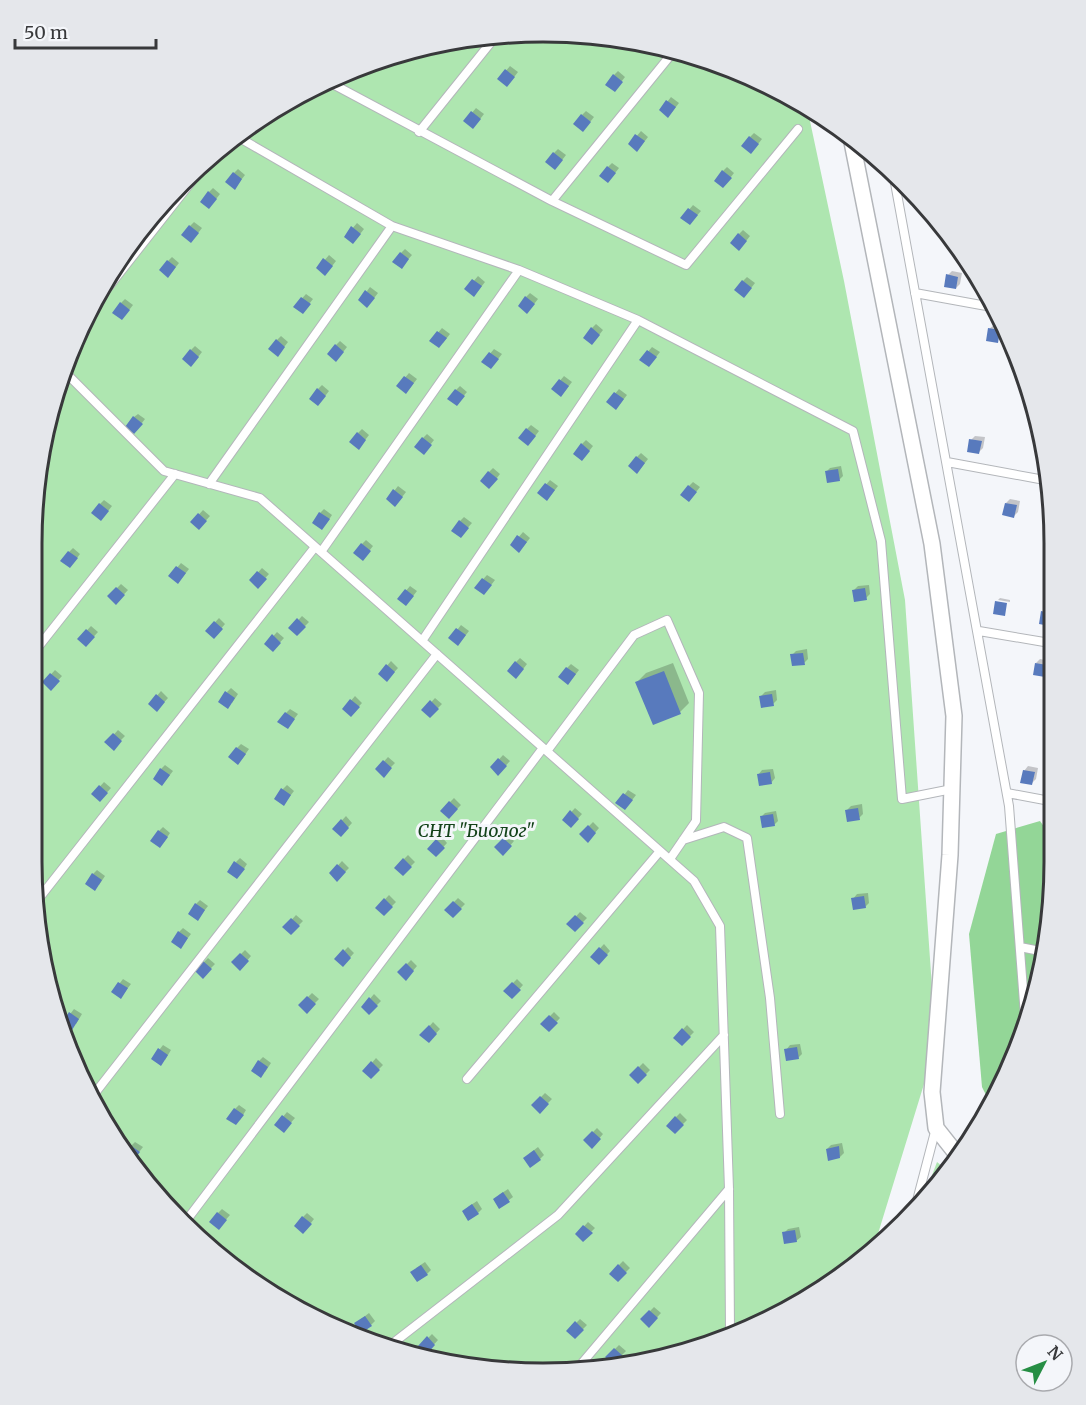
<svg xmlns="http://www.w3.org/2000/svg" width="1086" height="1405" font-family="Merriweather,serif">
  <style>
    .green { fill: #aee6b0 }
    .forest { fill: #93d697 }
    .shadow { fill: #0003 }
    .building { fill: #587abd }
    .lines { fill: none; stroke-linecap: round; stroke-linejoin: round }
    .service-casing { stroke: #b3b6ba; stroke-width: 10 }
    .minor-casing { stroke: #b3b6ba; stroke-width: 18 }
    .service { stroke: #fff; stroke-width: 8 }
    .minor { stroke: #fff; stroke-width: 15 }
    .labels { text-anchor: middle; stroke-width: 6; stroke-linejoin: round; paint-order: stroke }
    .park-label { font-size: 18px; font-style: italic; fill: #134219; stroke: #f4f6fa }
    .rim { fill: none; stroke: #38393b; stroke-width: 3 }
  </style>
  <rect width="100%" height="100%" fill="#f4f6fa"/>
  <path class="green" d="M543,32l100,9 96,30 68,36 37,174 61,319 31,445 -63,205 -46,37 -151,69 -133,17 -132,-17 -123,-51 -106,-81 -82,-106 -51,-123 -17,-133 1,-352 26,-131 78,-148 122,-113 89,-48 96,-29z
    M937,1162l11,9 -26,31z"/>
  <path class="forest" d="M1040,821l10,14v94l-23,98 -37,76 -8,-16 -13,-153 27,-100z"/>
  <path class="shadow" d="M510,66l8,6 -7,9 -12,-2z
    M618,71l7,6 -7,9 -4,-11z
    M671,97l8,6 -7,9 -11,-2z
    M476,108l8,6 -7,9 -12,-2z
    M586,111l8,6 -7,9 -5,-11z
    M641,131l7,6 -7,9 -11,-2z
    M754,133l8,6 -7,9 -5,-11z
    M558,149l8,6 -7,9 -5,-11z
    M612,163l7,5 -7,9 -4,-10z
    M727,167l7,6 -7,9 -4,-11z
    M238,169l7,6 -7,9 -4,-11z
    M213,188l7,6 -7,9 -4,-11z
    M693,205l8,6 -7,8 -12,-1z
    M194,222l8,6 -7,9 -5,-11z
    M357,223l7,6 -7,9 -11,-2z
    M743,230l7,6 -7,9 -4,-11z
    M405,249l7,6 -7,8 -4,-10z
    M329,255l7,6 -7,9 -11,-2z
    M172,257l7,6 -7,9 -4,-11z
    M952,271l10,2 -2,11 -4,4 -8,-13z
    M478,276l7,6 -7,9 -11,-2z
    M747,277l8,6 -7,9 -5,-11z
    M370,287l8,6 -7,9 -4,-11z
    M530,293l8,6 -7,9 -5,-11z
    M306,294l7,5 -7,9 -11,-2z
    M125,299l8,6 -7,9 -5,-11z
    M596,324l7,6 -7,9 -4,-11z
    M994,325l9,4 -6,13 -8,-13z
    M442,328l8,6 -7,9 -12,-2z
    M281,336l7,6 -7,9 -4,-11z
    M340,341l7,6 -7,9 -4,-11z
    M195,346l7,6 -7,9 -4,-11z
    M652,347l8,5 -7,9 -12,-1z
    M494,349l8,5 -7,9 -12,-1z
    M409,373l8,6 -7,9 -12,-2z
    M564,376l8,6 -7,9 -12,-2z
    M322,385l7,6 -7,9 -4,-11z
    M460,386l7,6 -7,8 -4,-10z
    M619,389l8,6 -7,9 -12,-2z
    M138,414l7,5 -7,9 -4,-11z
    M531,425l8,6 -7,9 -5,-11z
    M362,429l7,6 -7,9 -4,-11z
    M427,434l7,6 -7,9 -4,-11z
    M975,436l10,1 -2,11 -4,4 -8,-12z
    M586,440l7,6 -7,9 -4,-11z
    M641,453l7,6 -7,9 -4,-11z
    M841,466l2,10 -4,4 -13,-8 4,-4z
    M493,468l7,6 -7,9 -4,-11z
    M550,480l8,6 -7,9 -12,-2z
    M693,482l7,5 -7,9 -4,-10z
    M398,486l8,6 -7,9 -11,-2z
    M1010,499l10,2 -2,11 -4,4 -8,-13z
    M104,500l8,6 -7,9 -5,-11z
    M324,509l8,6 -6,9 -6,-11z
    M203,510l7,6 -11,12 -7,-6z
    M464,517l8,6 -8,9 -4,-11z
    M523,532l7,6 -7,9 -11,-2z
    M366,540l7,6 -7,9 -4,-11z
    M73,548l7,6 -6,8 -5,-10z
    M181,563l8,6 -7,9 -12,-2z
    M262,568l7,6 -11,12 -7,-6z
    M487,575l8,5 -7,9 -12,-2z
    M121,584l7,6 -12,13 -7,-7z
    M869,585l1,9 -4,4 -12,-8 4,-4z
    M410,586l7,5 -7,9 -11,-1z
    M1000,598l10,2v2l-12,-2z
    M1047,608l3,1v16l-9,-2 2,-11z
    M302,616l7,6 -12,12 -6,-6z
    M219,618l6,6 -11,13 -7,-6z
    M461,625l8,6 -7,9 -11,-2z
    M91,626l7,6 -12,13 -7,-6z
    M277,632l7,6 -11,12 -7,-6z
    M807,649l1,10 -4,4 -12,-8 4,-4z
    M520,658l7,6 -7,9 -4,-11z
    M1040,659l10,2 -2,11 -4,4 -8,-13z
    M391,661l7,7 -11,12 -7,-6z
    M673,663l16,40 -9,9 -27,11 -16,-41 9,-9z
    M571,664l8,6 -7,9 -5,-11z
    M55,670l7,6 -11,12 -7,-6z
    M231,688l7,6 -6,9 -5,-11z
    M776,690l1,10 -4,4 -12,-8 4,-4z
    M161,691l7,7 -11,12 -7,-6z
    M355,696l7,7 -11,12 -7,-6z
    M435,698l7,6 -12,12 -6,-6z
    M290,709l8,5 -7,9 -5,-10z
    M118,730l7,6 -12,12 -6,-6z
    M241,744l8,5 -7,10 -5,-11z
    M503,755l7,6 -12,13 -6,-7z
    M388,757l7,6 -12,12 -6,-6z
    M165,765l8,6 -7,9 -5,-11z
    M1028,766l10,2 -2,11 -4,4 -8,-12z
    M773,769l2,9 -4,5 -13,-8 4,-5z
    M104,782l7,6 -11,12 -7,-6z
    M287,785l7,6 -10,13 -1,-15z
    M628,790l8,5 -7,9 -11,-1z
    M32,795l7,6 -7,7z
    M454,798l7,7 -12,12 -7,-7z
    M862,804l1,10 -4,4 -12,-8 4,-4z
    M575,808l7,6 -11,12 -7,-6z
    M776,811l2,10 -4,4 -13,-8 4,-4z
    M346,816l6,7 -11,12 -7,-6z
    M593,822l6,6 -11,13 -7,-7z
    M163,827l7,6 -6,9 -5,-11z
    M508,835l6,6 -11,13 -7,-7z
    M441,836l6,7 -11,12 -7,-6z
    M408,855l7,7 -12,12 -7,-7z
    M240,858l7,6 -6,9 -5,-11z
    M342,861l7,7 -12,12 -6,-7z
    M97,870l8,6 -6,9 -6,-11z
    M868,893l1,10 -4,4 -12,-8 4,-5z
    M389,895l7,7 -12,12 -7,-6z
    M458,898l7,6 -12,12 -7,-6z
    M200,900l8,6 -7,9 -5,-11z
    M580,912l7,6 -12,12 -6,-6z
    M296,915l7,6 -12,12 -6,-6z
    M183,928l8,6 -7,9 -5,-11z
    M604,944l6,7 -11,12 -7,-6z
    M348,947l6,6 -11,12 -7,-6z
    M245,950l6,6 -11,13 -7,-7z
    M208,958l7,6 -12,12 -7,-6z
    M411,960l6,6 -11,13 -7,-7z
    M123,979l8,5 -10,13 -8,-5z
    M517,979l6,6 -11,12 -7,-6z
    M312,993l7,6 -12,12 -7,-6z
    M374,994l7,7 -12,12 -6,-6z
    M74,1009l8,5 -6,10 -12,-2z
    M554,1012l6,6 -11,12 -7,-6z
    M433,1022l7,7 -11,12 -7,-6z
    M687,1025l7,7 -12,12 -7,-6z
    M800,1044l2,10 -4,4 -12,-8 4,-5z
    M163,1045l8,5 -6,10 -12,-2z
    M263,1057l8,6 -6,9 -6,-11z
    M376,1058l7,7 -12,12 -6,-6z
    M643,1063l7,7 -12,12 -7,-7z
    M545,1093l7,6 -12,12 -7,-6z
    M239,1105l7,5 -6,10 -5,-11z
    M287,1112l8,6 -8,9 -11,-2z
    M680,1113l7,7 -12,12 -7,-7z
    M597,1128l6,6 -11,13 -7,-7z
    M135,1142l8,5 -7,9 -5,-10z
    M842,1143l2,10 -4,4 -13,-8 4,-4z
    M538,1147l6,8 -4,4 -11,-5z
    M508,1189l5,8 -13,10 -1,-12z
    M477,1201l5,8 -4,4 -10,-6z
    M222,1209l8,6 -8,9 -4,-11z
    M307,1213l7,6 -7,9 -4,-11z
    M588,1222l7,6 -12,12 -6,-6z
    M799,1227l2,10 -5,4 -12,-8 4,-4z
    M623,1261l7,7 -12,12 -7,-7z
    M425,1262l6,8 -4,4 -11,-6z
    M654,1307l7,6 -12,13 -7,-7z
    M369,1313l6,8 -4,4 -11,-5z
    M580,1319l7,6 -12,12 -7,-6z
    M432,1334l6,6 -11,12 -7,-6z
    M619,1345l7,6 -12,12 -7,-6z"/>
  <path class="building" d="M543,32l-7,8 -9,-7z
    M634,40l9,1 4,2 -6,8 -9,-8z
    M426,47l-8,9 -7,-5z
    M505,69l10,8 -8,10 -10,-8z
    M613,74l10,8 -8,10 -10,-7z
    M666,100l10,7 -8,11 -9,-8z
    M471,111l10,8 -8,10 -10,-8z
    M581,114l10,8 -8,10 -10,-8z
    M635,134l10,7 -8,11 -9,-8z
    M749,136l10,8 -8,10 -10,-8z
    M553,152l10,8 -8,10 -10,-8z
    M607,166l9,7 -8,10 -9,-7z
    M722,170l10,8 -9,10 -9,-7z
    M233,172l9,7 -7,11 -10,-8z
    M208,191l9,8 -8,10 -9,-7z
    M688,208l10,7 -8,10 -10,-7z
    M189,225l10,8 -8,10 -10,-8z
    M351,226l10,8 -8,10 -9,-7z
    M738,233l9,8 -8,10 -9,-8z
    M400,252l9,7 -7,10 -10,-7z
    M323,258l10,8 -8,10 -9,-8z
    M167,260l9,7 -8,11 -9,-8z
    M946,274l12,3 -2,12 -12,-2z
    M472,279l10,7 -8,11 -10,-8z
    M742,280l10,8 -8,10 -10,-8z
    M365,290l10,8 -8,10 -9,-8z
    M525,296l10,8 -8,10 -9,-8z
    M301,297l10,7 -8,10 -10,-7z
    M120,302l10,8 -8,10 -10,-7z
    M591,327l9,8 -8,10 -9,-7z
    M988,328l12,2 -2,13 -12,-2z
    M437,331l10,7 -8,10 -10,-7z
    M276,339l9,8 -7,10 -10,-8z
    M335,344l9,8 -8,10 -9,-8z
    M190,349l9,8 -8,10 -9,-8z
    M647,350l10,7 -8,10 -10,-7z
    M489,352l10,7 -8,10 -10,-7z
    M404,376l10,7 -8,11 -10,-8z
    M559,379l10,7 -8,11 -10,-8z
    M317,388l9,8 -8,10 -9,-7z
    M455,389l10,7 -8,10 -10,-7z
    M614,392l10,7 -8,11 -10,-8z
    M133,416l10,8 -9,10 -9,-7z
    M526,428l10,8 -8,10 -10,-8z
    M357,432l9,8 -7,10 -10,-8z
    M422,437l10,8 -8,10 -10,-8z
    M969,439l13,2 -3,13 -12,-2z
    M581,443l9,8 -8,10 -9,-7z
    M636,456l9,7 -8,11 -9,-8z
    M838,469l2,12 -13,2 -2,-12z
    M488,471l10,8 -9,10 -9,-8z
    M545,483l10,7 -8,11 -10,-8z
    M688,485l9,7 -8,10 -9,-7z
    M393,489l10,8 -8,10 -9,-8z
    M99,503l10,8 -8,10 -10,-8z
    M1005,503l12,2 -3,13 -12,-3z
    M319,512l11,7 -8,11 -10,-7z
    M198,513l9,8 -8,9 -9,-8z
    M459,520l10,8 -8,10 -10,-7z
    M517,535l10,7 -8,11 -9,-8z
    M361,543l10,8 -8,10 -10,-8z
    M68,551l10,7 -8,10 -10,-7z
    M176,566l10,7 -8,11 -10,-8z
    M257,571l10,8 -9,10 -9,-9z
    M482,578l10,7 -8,10 -10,-7z
    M116,587l9,8 -9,10 -9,-9z
    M865,588l2,12 -13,2 -2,-12z
    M405,589l9,7 -8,10 -9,-7z
    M995,601l12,2 -2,13 -12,-2z
    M1041,611l9,2v13l-11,-2z
    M297,618l9,9 -9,9 -9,-8z
    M214,621l9,8 -9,10 -9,-8z
    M456,628l10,7 -8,11 -10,-8z
    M86,629l9,8 -9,10 -9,-8z
    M272,634l9,9 -8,9 -9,-8z
    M803,653l2,12 -13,1 -2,-12z
    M515,661l9,8 -8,10 -9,-8z
    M1035,663l12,2 -2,12 -12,-2z
    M386,664l9,8 -8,10 -9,-8z
    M566,667l10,7 -8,11 -10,-8z
    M664,671l17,43 -28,11 -18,-43z
    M50,673l10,8 -9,10 -9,-9z
    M225,691l10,7 -7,11 -10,-7z
    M156,694l9,8 -8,10 -9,-8z
    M772,694l2,12 -13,2 -2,-12z
    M350,699l10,8 -9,10 -9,-8z
    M430,700l9,9 -9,9 -9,-8z
    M285,712l10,7 -7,10 -11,-7z
    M113,733l9,8 -8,10 -10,-9z
    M236,747l10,7 -8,11 -10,-8z
    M498,758l9,8 -9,10 -8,-9z
    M383,760l9,8 -8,10 -9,-9z
    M160,768l10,7 -8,11 -9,-7z
    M1023,770l12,2 -3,13 -12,-2z
    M770,772l2,12 -13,2 -2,-12z
    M99,785l9,8 -8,9 -9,-8z
    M281,788l10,7 -7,11 -10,-7z
    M623,793l10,7 -8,10 -10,-7z
    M449,801l9,8 -9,10 -9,-8z
    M858,808l2,12 -13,2 -2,-12z
    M570,810l9,9 -8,9 -9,-8z
    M773,814l2,12 -13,2 -2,-12z
    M341,819l8,9 -8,9 -9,-8z
    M588,825l8,8 -8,10 -9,-9z
    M158,830l10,7 -8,11 -10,-7z
    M503,838l9,8 -9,10 -9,-9z
    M436,839l9,9 -9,9 -9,-8z
    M403,858l9,9 -9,9 -9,-8z
    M234,861l11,8 -8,10 -10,-7z
    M337,864l9,8 -9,10 -8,-9z
    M92,873l10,7 -7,11 -10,-7z
    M864,896l2,12 -13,2 -2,-12z
    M384,898l9,9 -9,9 -9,-8z
    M453,901l9,8 -9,9 -9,-8z
    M195,903l10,7 -7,11 -10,-7z
    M575,915l9,8 -9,9 -9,-8z
    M291,918l9,8 -9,9 -9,-8z
    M178,931l10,7 -7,11 -10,-7z
    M599,947l9,8 -9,10 -9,-8z
    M343,949l8,9 -8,9 -9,-8z
    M240,953l9,8 -9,10 -9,-9z
    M203,961l9,8 -9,10 -9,-9z
    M406,963l8,8 -8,10 -9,-9z
    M118,982l10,6 -7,11 -10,-7z
    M512,982l9,8 -9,9 -9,-8z
    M307,996l9,8 -9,10 -9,-9z
    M369,997l9,9 -9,9 -8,-8z
    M69,1012l10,7 -7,11 -10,-7z
    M549,1015l9,8 -9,9 -9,-8z
    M429,1025l8,9 -8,9 -10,-8z
    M682,1028l9,9 -9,9 -9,-8z
    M797,1047l2,12 -13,2 -2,-12z
    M158,1048l10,7 -7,11 -10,-7z
    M258,1060l10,7 -7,11 -10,-7z
    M371,1061l9,9 -9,9 -9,-8z
    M638,1066l9,9 -9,9 -9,-9z
    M540,1096l9,8 -9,10 -9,-9z
    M234,1108l10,7 -8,10 -10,-6z
    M282,1115l10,8 -8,10 -10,-8z
    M675,1116l9,9 -9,9 -9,-8z
    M592,1131l9,8 -9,10 -9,-9z
    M130,1145l10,7 -7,9 -8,-10z
    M839,1146l1,12 -12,3 -2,-12z
    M534,1150l7,10 -11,8 -7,-10z
    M503,1192l7,10 -11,7 -6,-10z
    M472,1204l7,10 -11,7 -6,-10z
    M217,1212l10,8 -8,10 -10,-8z
    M302,1216l10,8 -9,10 -9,-8z
    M583,1225l10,8 -10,9 -8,-8z
    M795,1230l2,12 -13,2 -2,-12z
    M618,1264l9,9 -9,9 -9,-8z
    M421,1265l7,10 -11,7 -7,-10z
    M649,1310l9,8 -9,10 -9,-9z
    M365,1316l7,10 -11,7 -7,-10z
    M575,1321l9,9 -9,9 -9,-8z
    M427,1336l8,9 -8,9 -9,-8z
    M614,1348l9,8 -10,8 -8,-7z"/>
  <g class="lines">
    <defs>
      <path id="service" d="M327,81l225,120 134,64 112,-136
        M419,132l77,-96
        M238,137l154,89 127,44 119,50 215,111 28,110 21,258 50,-10
        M893,172l116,634 17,223
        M552,201l122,-150
        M107,289l85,-108
        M915,293l77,14
        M63,370l101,101 96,27 434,383 26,45 9,263 1,143
        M947,462l103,19
        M209,484l183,-258
        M321,552l198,-282
        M979,631l71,12
        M422,641l216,-321
        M32,655l143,-181
        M547,751l87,-116 33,-15 32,73 -3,128 -26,38
        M1007,793l43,8
        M683,840l41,-13 23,11 23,160 10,116
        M37,901l278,-354
        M1020,947l25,5
        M467,1079l193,-228
        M92,1097l345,-443
        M914,1212l22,-84
        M183,1225l360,-477
        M388,1347l170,-132 166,-180
        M577,1369l152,-180"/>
      <path id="minor" d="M851,137l81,407 22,172 -4,139 -18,237 4,36 23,29"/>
    </defs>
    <use href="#service" class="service-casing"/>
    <use href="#minor" class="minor-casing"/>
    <use href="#service" class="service"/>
    <use href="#minor" class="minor"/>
  </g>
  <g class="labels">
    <g class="park-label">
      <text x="476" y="837">СНТ "Биолог"</text>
    </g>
  </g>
  <path d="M0 0H1086V1405H0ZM543 42H543A501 501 0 0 1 1044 543V862A501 501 0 0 1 543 1363H543A501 501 0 0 1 42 862V543A501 501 0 0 1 543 42Z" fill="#e5e7eb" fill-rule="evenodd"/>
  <path class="rim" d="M543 42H543A501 501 0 0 1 1044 543V862A501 501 0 0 1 543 1363H543A501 501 0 0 1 42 862V543A501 501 0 0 1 543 42Z"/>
  <g transform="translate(1044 1363) rotate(48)"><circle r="28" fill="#f4f6fa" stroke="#a9aaae" stroke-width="1.5"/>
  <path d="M0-4.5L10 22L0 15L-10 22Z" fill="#268e44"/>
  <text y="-9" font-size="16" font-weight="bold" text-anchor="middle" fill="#38393b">N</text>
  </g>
  <path d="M15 39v9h141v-9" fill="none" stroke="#38393b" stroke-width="3"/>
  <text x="24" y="39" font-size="18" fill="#38393b" stroke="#f4f6fa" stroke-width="4.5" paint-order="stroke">50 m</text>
</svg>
